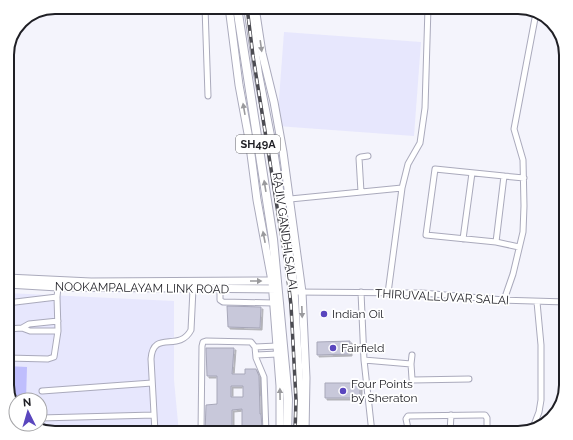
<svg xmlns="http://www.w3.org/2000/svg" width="573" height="440" font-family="Raleway,sans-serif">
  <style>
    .built { fill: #e7e7fd }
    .green { fill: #bfbefd }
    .building { fill: #c8c8da; stroke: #a7a7b9; fill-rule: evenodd; filter: url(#shadow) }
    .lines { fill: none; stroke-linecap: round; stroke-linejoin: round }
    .street-casing { stroke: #aaaabc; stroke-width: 7 }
    .secondary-casing { stroke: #aaaabc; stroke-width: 9 }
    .primary-casing { stroke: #aaaabc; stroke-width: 10 }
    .street { stroke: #fff; stroke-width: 5 }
    .secondary { stroke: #fff; stroke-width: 7 }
    .primary { stroke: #fff; stroke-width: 8 }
    .rail-casing { stroke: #4c4c52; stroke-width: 3.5 }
    .rail { stroke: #fff; stroke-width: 2; stroke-dasharray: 6; stroke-linecap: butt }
    .oneway { fill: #9a9a9d }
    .poi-dot { fill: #5a46be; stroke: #fff; stroke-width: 1.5 }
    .labels { text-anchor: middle; stroke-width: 3.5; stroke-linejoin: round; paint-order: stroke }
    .shield { fill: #fff; stroke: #626266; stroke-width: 1 }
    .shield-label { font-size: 11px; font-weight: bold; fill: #1f1f25 }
    .street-label { font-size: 12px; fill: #1f1f25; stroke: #fff }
    .poi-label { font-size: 12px; fill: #1f1f25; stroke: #fff; text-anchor: start }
    .rim { fill: none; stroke: #1f1f25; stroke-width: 2 }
  </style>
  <defs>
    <filter id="shadow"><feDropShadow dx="2" dy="2" stdDeviation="0" flood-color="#0004"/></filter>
  </defs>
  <rect width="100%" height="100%" fill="#f4f4fc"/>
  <path class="built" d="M284,32l137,10 -7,94 -137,-10z
    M562,229h4v60h-7z
    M7,293l167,8v79l5,53h-124l-26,-9h11v-24h-24v5l-9,-17z"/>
  <path class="green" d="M7,366l20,1 -1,33h-10v5l-9,-17z"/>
  <path class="building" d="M227,306l34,1 -1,21 -32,-1z
    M350,341v13l-33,1v-13z
    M206,348h28l-2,26h13v-5h11l3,7 1,38h1l1,14h-13v4l-44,1 1,-28 11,-1v-28h-10zM231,386h12v11h-12zM242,409v18h-10v-17z
    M325,383h35v15h-35z
    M35,425l33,1v7h-13l-20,-7z"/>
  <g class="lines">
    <defs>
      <path id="street" d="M205,7l3,89
        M504,176l-69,-7 -9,66 70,7 23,5
        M361,192l-2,-34 2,-1 7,-1
        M280,200l122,-12
        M463,239l9,-66
        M496,242l8,-66 20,2
        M220,289v11l3,2 51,1
        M293,292l129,1 82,7 62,2
        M361,292l3,68 8,73
        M388,293l14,-105 6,-24 12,-21 5,-35 3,-101
        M504,300l9,-26 10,-42 1,-26 -1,-46 -9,-31 22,-116
        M7,303l50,-6
        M7,329l15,-1
        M58,331h-28l-8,-3 7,-4 29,-3
        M255,347l22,-1
        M256,355l22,-1
        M7,358l41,1 6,-2 4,-26 -1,-34 1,-10
        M364,360l47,4 1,15 1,1 56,-1
        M411,364l1,-9
        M42,391l110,-8
        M40,418l114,-3
        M534,425l5,-13 2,-12v-55l-4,-43
        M155,432l-4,-73c2,-30 28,-6 40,-29l2,-41
        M450,432l1,-17
        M201,433l1,-87 1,-4 3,-1 45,1 4,5 1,11 8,19 2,56
        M409,433l-3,-14 2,-3 72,-1h5l2,3v15
        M424,433l26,-1 1,1"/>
      <path id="secondary" d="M229,7l10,78 10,54 8,61 15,81 8,105v47
        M255,7l7,46 12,49 9,50 19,140 4,86 -1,55
        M7,278l84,4 186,-1
        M7,284l51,3 219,2"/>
      <path id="primary" d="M237,7l36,232 15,160 -1,34
        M248,7l10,67 16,82 19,126 7,116 -2,35"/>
    </defs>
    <use href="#street" class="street-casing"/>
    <use href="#secondary" class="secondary-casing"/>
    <use href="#primary" class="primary-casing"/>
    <use href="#street" class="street"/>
    <use href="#secondary" class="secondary"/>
    <use href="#primary" class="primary"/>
    <defs>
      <path id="rail" d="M247,7l6,49 33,207 5,42 5,95 -1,33"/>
    </defs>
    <use href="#rail" class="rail-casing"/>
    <use href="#rail" class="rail"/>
  </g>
  <defs><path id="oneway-solid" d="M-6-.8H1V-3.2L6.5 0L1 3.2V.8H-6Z"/></defs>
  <g class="oneway">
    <use href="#oneway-solid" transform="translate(261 46) rotate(82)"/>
    <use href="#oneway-solid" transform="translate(244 109) rotate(-100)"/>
    <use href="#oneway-solid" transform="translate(265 186) rotate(-99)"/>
    <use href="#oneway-solid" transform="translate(264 237) rotate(-101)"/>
    <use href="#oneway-solid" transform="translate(256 281)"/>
    <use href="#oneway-solid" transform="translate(302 312) rotate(88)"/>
    <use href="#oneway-solid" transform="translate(280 394) rotate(-91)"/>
  </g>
  <g class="poi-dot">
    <circle cx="324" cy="314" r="4"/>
    <circle cx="333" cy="348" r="4"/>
    <circle cx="343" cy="391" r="4"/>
  </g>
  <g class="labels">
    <rect class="shield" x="236" y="135" width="44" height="18" rx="3"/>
    <g class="shield-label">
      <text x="258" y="148">SH49A</text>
    </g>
    <g class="street-label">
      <text transform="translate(285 231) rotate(82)" y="4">RAJIV GANDHI SALAI</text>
      <text transform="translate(142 288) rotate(1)" y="4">NOOKAMPALAYAM LINK ROAD</text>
      <text transform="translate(442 297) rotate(3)" y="4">THIRUVALLUVAR SALAI</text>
    </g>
    <g class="poi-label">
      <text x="332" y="318">Indian Oil</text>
      <text x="341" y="352">Fairfield</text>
      <text x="351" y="388">Four Points<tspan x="351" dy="14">by Sheraton</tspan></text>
    </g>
  </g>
  <path d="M0 0H573V440H0ZM55 14H518A41 41 0 0 1 559 55V385A41 41 0 0 1 518 426H55A41 41 0 0 1 14 385V55A41 41 0 0 1 55 14Z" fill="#fff" fill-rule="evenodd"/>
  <path class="rim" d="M55 14H518A41 41 0 0 1 559 55V385A41 41 0 0 1 518 426H55A41 41 0 0 1 14 385V55A41 41 0 0 1 55 14Z"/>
  <g transform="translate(28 412) rotate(355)"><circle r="19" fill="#ffffff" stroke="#a5a5a8"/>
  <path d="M0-3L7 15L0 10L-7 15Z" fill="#5a46be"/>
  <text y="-6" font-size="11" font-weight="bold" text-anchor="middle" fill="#1f1f25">N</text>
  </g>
</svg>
